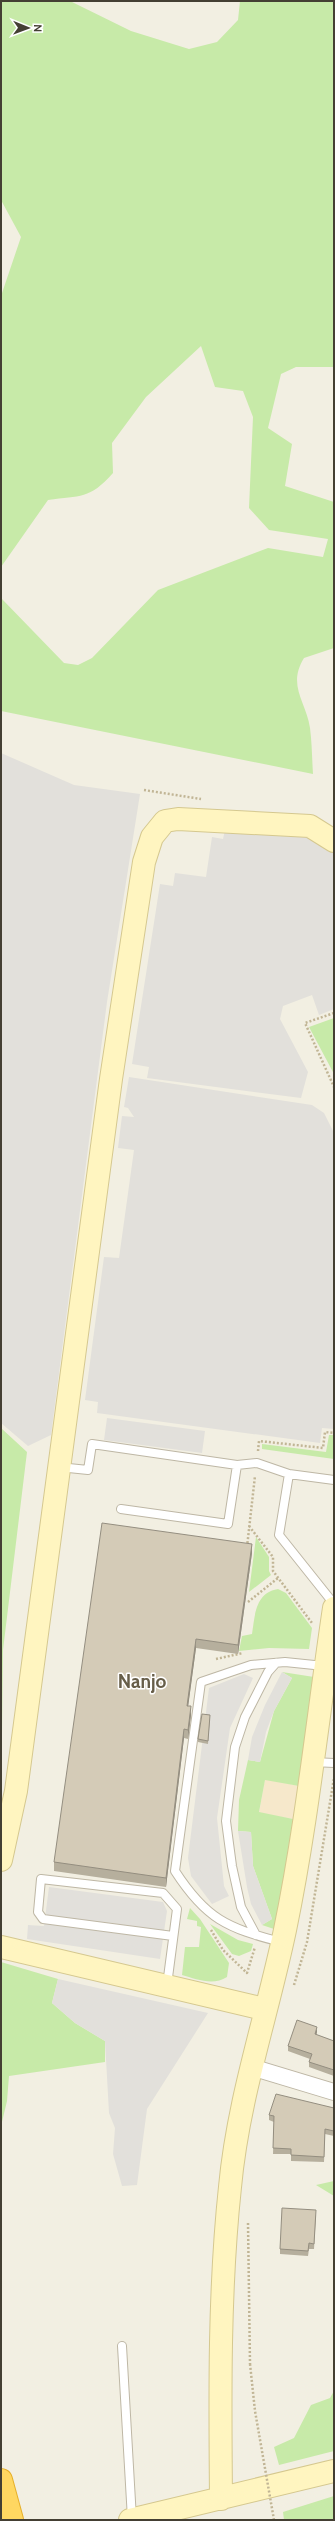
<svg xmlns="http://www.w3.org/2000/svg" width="335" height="2521" font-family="Cabin,sans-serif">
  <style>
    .commercial { fill: #f6e8cb }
    .green { fill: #c7eaa8; fill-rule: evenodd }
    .parking { fill: #e2e0db }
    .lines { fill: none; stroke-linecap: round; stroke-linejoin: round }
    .lane-casing { stroke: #beb7a5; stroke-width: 10 }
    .street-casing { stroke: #beb7a5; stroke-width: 18 }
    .secondary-casing { stroke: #d5c88f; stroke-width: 24 }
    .highway-casing { stroke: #e6af29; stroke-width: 24 }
    .path { stroke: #c1b595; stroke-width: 2.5; stroke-dasharray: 2 2; stroke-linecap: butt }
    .lane { stroke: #fff; stroke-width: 8 }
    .street { stroke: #fff; stroke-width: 16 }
    .secondary { stroke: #fff5c0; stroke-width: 22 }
    .highway { stroke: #ffd761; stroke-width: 22 }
    .path-bridge { stroke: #c1b595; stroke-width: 2.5; stroke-dasharray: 2 2; stroke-linecap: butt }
    .wall { fill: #b6af9d }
    .shaded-wall { fill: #948e80 }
    .building { fill: #d4cbb7; stroke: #948e80 }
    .labels { text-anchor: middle; stroke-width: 3; stroke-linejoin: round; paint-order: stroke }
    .town-label { font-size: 19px; font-weight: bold; fill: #675e49; stroke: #fff }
  </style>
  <rect width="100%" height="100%" fill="#f2efe2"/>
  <path class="commercial" d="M265,1779l34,7 -6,33 -34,-6z"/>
  <path class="green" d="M1,1h69l61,30 58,18 28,-7 21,-22 2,-19h94v366h-38l-15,7 -13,54 24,16 -7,42 49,16v146l-30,10c-17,28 2,43 6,70 2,15 2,31 3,46l-312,-63v-113l63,65 14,2 14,-7 66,-68 110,-42 55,9 5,-18 -59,-9 -20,-22 4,-91 -10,-26 -28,-4 -14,-41 -55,51 -34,46 1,30c-24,27 -32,22 -65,27l-47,67v-271l20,-59 -20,-37z
    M334,1018v56l-25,-47z
    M1,1428l26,24 -24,198 -2,167z
    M329,1435h5v24l-72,-10v-5l64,8z
    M256,1537l13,20v14l2,4 -22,17z
    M278,1589l8,4 26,35 -3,21 -40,-1 -30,3 3,-15 10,-2c3,-19 3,-41 26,-45z
    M282,1672l32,5v19l-37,234 -15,-5 10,-6 -19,-53 -2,-34 -13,-1 1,-31 9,-40 12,2 14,-51 18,-33zM265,1780l34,6 -6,33 -34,-7z
    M190,1908l10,11 29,44 -2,14c-14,9 -31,2 -45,-2l3,-28h14l2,-20 -4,-1v-5l-10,-2z
    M210,1924l28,16 15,4 -2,7 -12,5 -7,-2z
    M1,1962l57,17 -6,24 23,20 30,18v21l-96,14 -2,25 -6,25z
    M334,2181v15l-18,-11z
    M334,2391v60l-55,14 -5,-18 20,-9 17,-33 19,-7z
    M334,2496v24h-50l-1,-8z"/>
  <path class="parking" d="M1,753l73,32 66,9 -33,208 -56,433 -23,11 -27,-23z
    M225,830l82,7 27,15v157l-15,6 -7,-20 -29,11 -3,13 28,53 -7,26 -154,-20 2,-11 -17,-3 28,-180 13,2 2,-13 31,4 6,-40 11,2z
    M129,1077l183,28 12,8 10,20v296l-12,-1 -2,15 -223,-30 1,-11 -13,-2 19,-143 15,1 15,-108 -16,-2 4,-32 12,1 -6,-9 -4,-1z
    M107,1418l98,13 -3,22 -98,-13z
    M282,1672l10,6 -18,33 -8,21 -6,30 -12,-2 4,-23 13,-32z
    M244,1674l9,4 -23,50 -13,90 7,68 5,10 -17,8 -21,-28 -3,-18 21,-170z
    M238,1831l13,1 2,34 19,53 -10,6 -11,-21 -4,-17z
    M49,1887l114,15 4,9 -7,48 -133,-20 1,-14 16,1z
    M58,1979l150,34 -61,96 -10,76 -15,1 -9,-32 2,-26 -6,-15 -4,-72 -30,-18 -23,-20z"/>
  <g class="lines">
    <defs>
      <path id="lane" d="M59,1467l29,3 4,-26 145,21 20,-2 32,11
        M334,1480l-45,-6 -10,61 55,69
        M121,1509l107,15 9,-59
        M313,1762l21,1
        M256,1935l-15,-28 -9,-41 -6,-45 9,-74 10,-30 23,-45 8,-9
        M281,1942c-54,-14 -75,-23 -106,-71l26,-189 50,-17 34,-3 39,4
        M167,1985l10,-76 -14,-16 -122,-14 -3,33 5,7 130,17
        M122,2346l10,173"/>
      <path id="street" d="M251,2067l83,25"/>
      <path id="secondary" d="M1,1860l15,-69 95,-712 33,-217 8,-25 13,-16 13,-2 132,7 24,15
        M1,1947l263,62
        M221,2499c-1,-104 -2,-209 9,-312 8,-88 37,-171 55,-257 22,-106 33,-215 49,-322
        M130,2520l204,-49"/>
      <path id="highway" d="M1,2480l11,40"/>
    </defs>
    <use href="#lane" class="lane-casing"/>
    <use href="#street" class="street-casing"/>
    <use href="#secondary" class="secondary-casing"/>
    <use href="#highway" class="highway-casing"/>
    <path class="path" d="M144,790l57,9
      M334,1013l-29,10 29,64
      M258,1451l1,-10 64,7 2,-16 9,1
      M249,1526l24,31v14l39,52
      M247,1547l8,-71
      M248,1602l30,-24
      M216,1659l27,-6
      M211,1930l12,20 24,23 8,-26
      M294,1985l13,-43 27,-164
      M248,2223l2,141"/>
    <use href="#lane" class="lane"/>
    <use href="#street" class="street"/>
    <use href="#secondary" class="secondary"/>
    <use href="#highway" class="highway"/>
    <path class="path-bridge" d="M250,2364l5,47 19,109"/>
  </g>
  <path class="wall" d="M252,1544v9l-14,101 -42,-6 -8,58 3,9 -3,24 -4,-1 -18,149 -112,-16v-9z
    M210,1718l-2,26 -10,-2v-3z
    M317,2032l-1,3 18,6v35l-25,-9v-5l1,-3 -22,-8v-5z
    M334,2108v28l-9,-2 -1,28 -33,-1v-7h-18l1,-32 -5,-2v-5z
    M316,2215l-2,34h-5l-1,7 -28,-2v-5z"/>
  <path class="shaded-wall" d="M252,1544v9l-14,101v-9z
    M196,1639v9l-9,67v-9z
    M191,1706v9l-3,24v-9z
    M184,1729v9l-18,149v-9z
    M317,2027v5l-2,8v-6z"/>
  <path class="building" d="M102,1523l150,21 -14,101 -42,-6 -9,67h4l-3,24 -4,-1 -18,149 -112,-16z
    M202,1714l8,1 -2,26 -10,-2z
    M297,2020l20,7 -2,7 19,7v29l-25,-8 3,-8 -24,-8z
    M276,2094l58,14v23l-9,-2 -1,28 -33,-2v-6l-18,-1 1,-32 -5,-1z
    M282,2208l34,2 -2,34 -5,-1 -1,8 -28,-2z"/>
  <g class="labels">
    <g class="town-label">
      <text x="142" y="1688">Nanjo</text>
    </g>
  </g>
  <rect width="335" height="2521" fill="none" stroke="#443f33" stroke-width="4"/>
  <g transform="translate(28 28) rotate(91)" stroke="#ffffff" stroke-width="3" paint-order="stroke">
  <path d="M0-3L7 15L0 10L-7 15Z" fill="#443f33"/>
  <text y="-6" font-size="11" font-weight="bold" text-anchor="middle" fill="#443f33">N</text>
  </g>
</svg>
